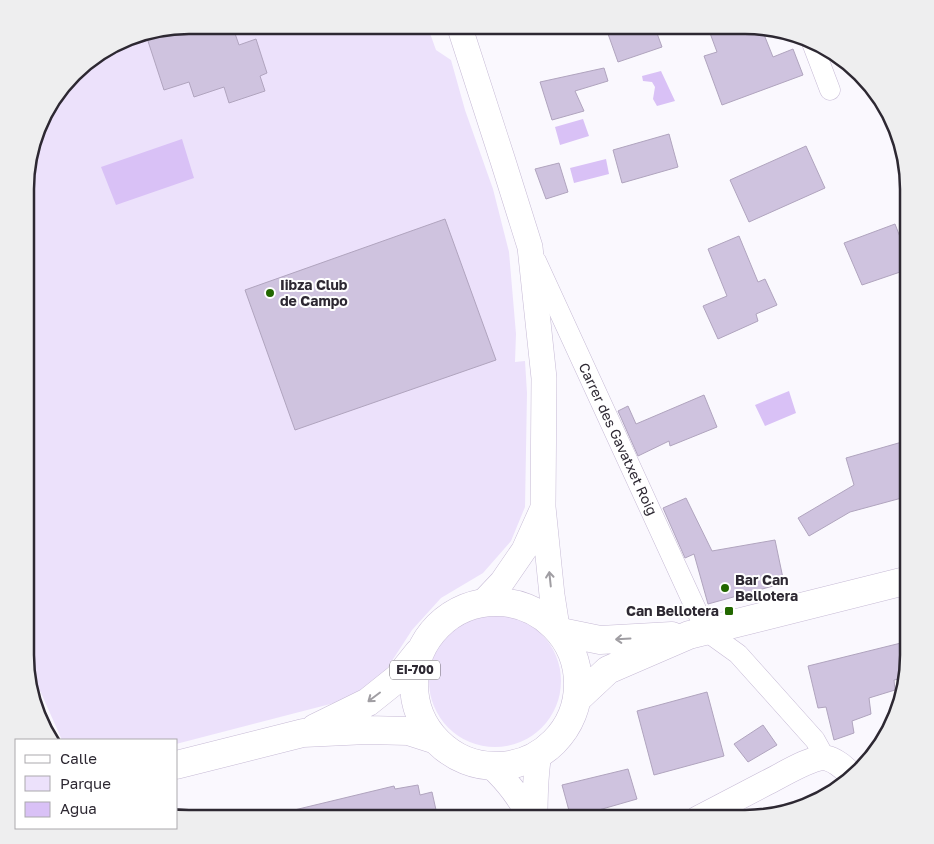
<svg xmlns="http://www.w3.org/2000/svg" width="934" height="844" font-family="'Golos Text',sans-serif">
  <style>
    .green { fill: #ece1fb }
    .water { fill: #d9c1f6 }
    .building { fill: #cfc3df; stroke: #b0a4be }
    .lines { fill: none; stroke-linecap: round; stroke-linejoin: round }
    .minor-casing { stroke: #c6bad5; stroke-width: 21 }
    .tertiary-casing { stroke: #c6bad5; stroke-width: 26 }
    .primary-casing { stroke: #c6bad5; stroke-width: 29 }
    .minor { stroke: #fff; stroke-width: 20 }
    .tertiary { stroke: #fff; stroke-width: 25 }
    .primary { stroke: #fff; stroke-width: 28 }
    .oneway { stroke: #a09ea3 }
    .poi-dot { fill: #226700; stroke: #fff; stroke-width: 2 }
    .labels { text-anchor: middle; stroke-width: 4; stroke-linejoin: round; paint-order: stroke }
    .shield { fill: #fff; stroke: #6c6870; stroke-width: 1 }
    .shield-label { font-size: 12px; font-weight: bold; fill: #2d2832 }
    .poi-label { font-size: 14px; font-weight: bold; fill: #2d2832; stroke: #fff; text-anchor: start }
    .street-label { font-size: 14px; fill: #2d2832; stroke: #fff }
    .rim { fill: none; stroke: #2d2832; stroke-width: 2.5 }
  </style>
  <rect width="100%" height="100%" fill="#faf8fe"/>
  <path class="green" d="M189,25h238l9,25 15,10 14,50 28,79 16,63 7,82 -1,28 10,-1 2,32 -2,114 -14,34 -28,32 -42,25 -29,32 -35,54 -35,17 -166,43v-4h-114l-37,-83 3,-500 19,-50 34,-41 55,-32z
    M429 681a66 66 0 1 1 132 0a66 66 0 1 1-132 0Z"/>
  <path class="water" d="M661,71l14,30 -18,5 -4,-7 2,-12 -3,-5 -9,-1 -1,-5z
    M583,119l6,17 -29,9 -5,-18z
    M182,139l12,39 -78,27 -15,-38z
    M606,159l3,15 -35,9 -4,-15z
    M789,391l7,22 -31,13 -10,-21z"/>
  <path class="building" d="M189,25h43l7,20 17,-6 11,34 -7,3 5,15 -36,12 -5,-16 -30,10 -5,-15 -25,8 -19,-58z
    M625,25h29l8,22 -44,15 -11,-31z
    M707,25h49l5,2 12,30 20,-8 10,26 -81,30 -18,-49 13,-4z
    M604,68l4,13 -33,10 9,20 -32,9 -12,-38z
    M669,134l9,33 -56,16 -9,-33z
    M806,146l19,42 -76,34 -19,-42z
    M559,163l9,29 -22,7 -11,-30z
    M445,219l51,141 -201,70 -50,-140z
    M895,224l14,36v9l-47,16 -18,-42z
    M739,236l19,46 7,-3 12,26 -21,9 2,7 -40,18 -15,-33 24,-10 -19,-47z
    M704,395l13,32 -47,19 -1,-5 -31,15 -20,-45 10,-5 8,18z
    M909,440v56l-59,16 -41,24 -11,-18 56,-33 -8,-27z
    M686,498l26,53 63,-11 9,43 -76,21 -14,-50 -9,4 -22,-50z
    M909,641v14l-5,23 -10,2 1,10 -26,8 2,16 -19,7 2,12 -20,7 -8,-33 -8,1 -10,-42z
    M707,692l17,64 -70,19 -17,-64z
    M763,725l14,20 -29,17 -14,-18z
    M628,769l9,30 -66,19 -9,-33z
    M418,785l2,10 12,-3 6,27h-151l-1,-7 108,-26 1,3z"/>
  <g class="lines">
    <defs>
      <path id="minor" d="M811,40l19,50
        M536,261l170,370 32,23 77,86 10,18"/>
      <path id="tertiary" d="M459,25l44,136 27,86 14,131 -1,129 9,88 5,32
        M483,602l19,-20 22,-32 18,-40
        M491,766c18,17 28,31 40,53
        M535,819c0,-22 0,-43 4,-65
        M697,819c23,-12 46,-24 69,-36 13,-6 46,-27 60,-25 11,2 20,12 28,19"/>
      <path id="primary" d="M414 684a82 82 0 1 1 164 0a82 82 0 1 1-164 0Z
        M561,632l39,8 72,-4
        M578,698l30,-28 81,-35 220,-55
        M315,728l53,-26 30,-24 20,-25
        M176,765l127,-32 64,-3 41,1 28,9"/>
    </defs>
    <use href="#minor" class="minor-casing"/>
    <use href="#tertiary" class="tertiary-casing"/>
    <use href="#primary" class="primary-casing"/>
    <use href="#minor" class="minor"/>
    <use href="#tertiary" class="tertiary"/>
    <use href="#primary" class="primary"/>
  </g>
  <defs><path id="oneway-shaft" d="M-6 0H5M1.5-3L5.5 0L1.5 3" fill="none" stroke-width="1.6" stroke-linecap="round" stroke-linejoin="round" transform="scale(1.25)"/></defs>
  <g class="oneway">
    <use href="#oneway-shaft" transform="translate(550 579) rotate(-96)"/>
    <use href="#oneway-shaft" transform="translate(623 639) rotate(177)"/>
    <use href="#oneway-shaft" transform="translate(374 697) rotate(143)"/>
  </g>
  <g class="poi-dot">
    <circle cx="270" cy="293" r="5"/>
    <circle cx="725" cy="588" r="5"/>
    <rect x="724" y="606" width="10" height="10" rx="2.5"/>
  </g>
  <g class="labels">
    <rect class="shield" x="390" y="660.5" width="50" height="19" rx="4"/>
    <g class="shield-label">
      <text x="415" y="674">EI-700</text>
    </g>
    <g class="poi-label">
      <text x="280" y="290">Iibza Club<tspan x="280" dy="16">de Campo</tspan></text>
      <text x="735" y="585">Bar Can<tspan x="735" dy="16">Bellotera</tspan></text>
      <text x="719" y="616" text-anchor="end">Can Bellotera</text>
    </g>
    <g class="street-label">
      <text transform="translate(618 439) rotate(65)" y="5">Carrer des Gavatxet Roig</text>
    </g>
  </g>
  <path d="M0 0H934V844H0ZM189 34H745A155 155 0 0 1 900 189V655A155 155 0 0 1 745 810H189A155 155 0 0 1 34 655V189A155 155 0 0 1 189 34Z" fill="#eeeeef" fill-rule="evenodd"/>
  <path class="rim" d="M189 34H745A155 155 0 0 1 900 189V655A155 155 0 0 1 745 810H189A155 155 0 0 1 34 655V189A155 155 0 0 1 189 34Z"/>
  <rect x="15" y="739" width="162" height="90" fill="#ffffff" stroke="#aba9ad"/>
  <rect x="25" y="755" width="25" height="8" fill="#ffffff" stroke="#aba9ad"/>
  <text x="60" y="764" font-size="15" fill="#2d2832">Calle</text>
  <rect x="25" y="776" width="25" height="15" fill="#ece1fb" stroke="#aba9ad"/>
  <text x="60" y="789" font-size="15" fill="#2d2832">Parque</text>
  <rect x="25" y="802" width="25" height="15" fill="#d9c1f6" stroke="#aba9ad"/>
  <text x="60" y="814" font-size="15" fill="#2d2832">Agua</text>
</svg>
